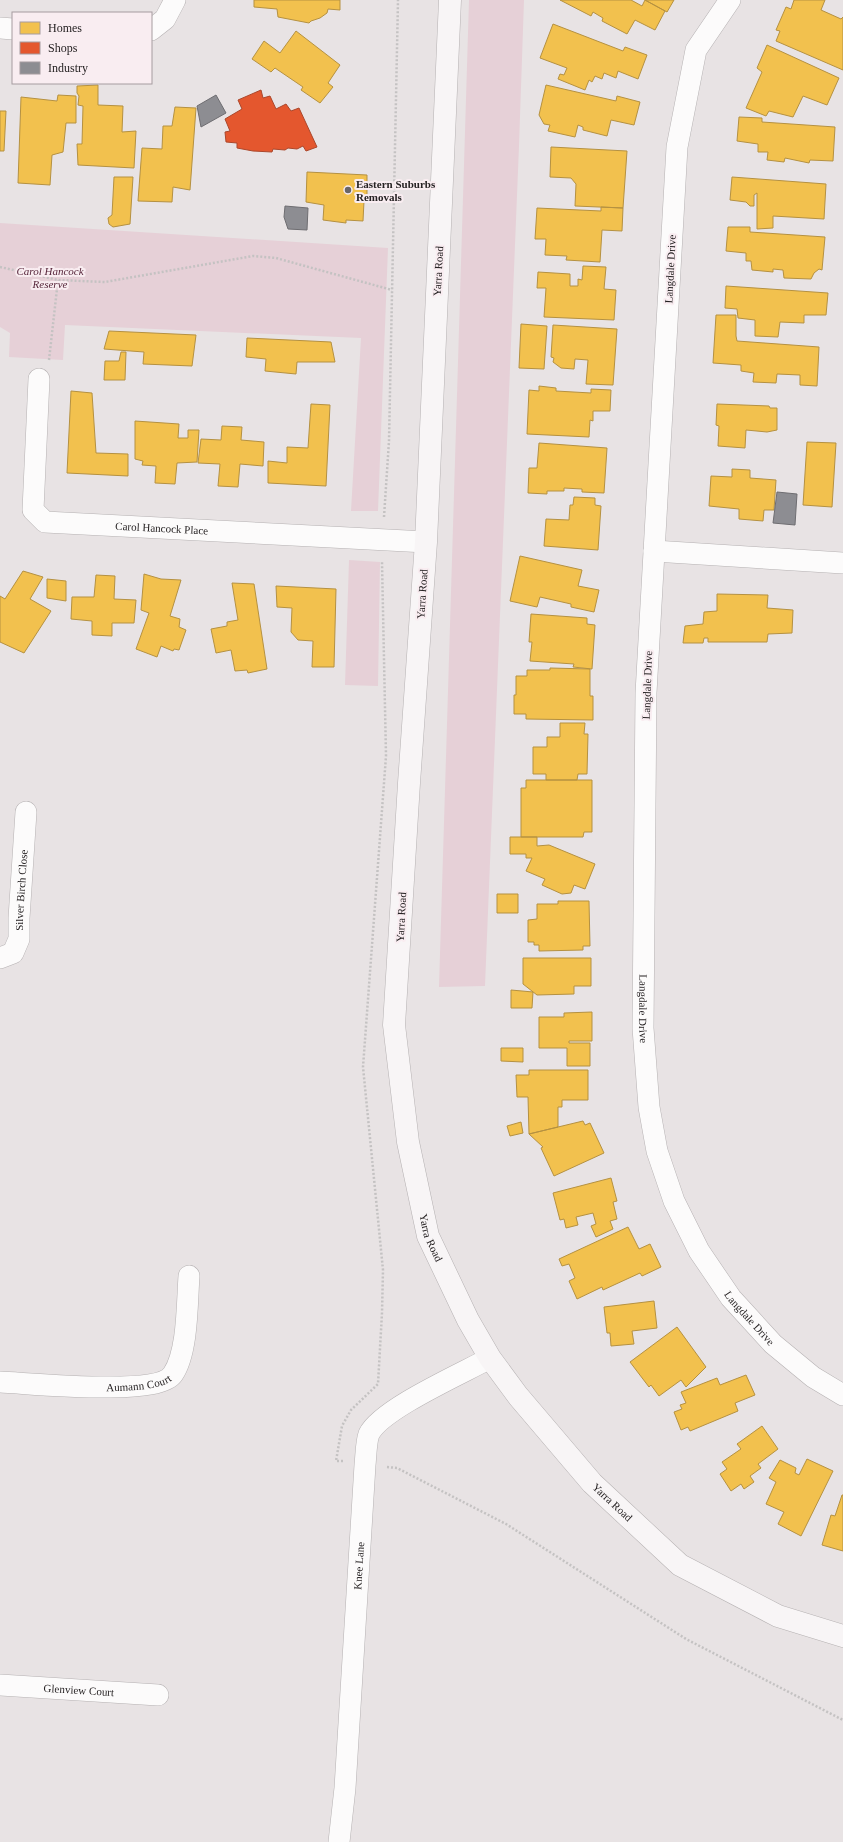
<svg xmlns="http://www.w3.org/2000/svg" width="843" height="1842" font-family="Georgia,serif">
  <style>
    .green { fill: #e6d0d7 }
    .homes { fill: #f2c14e; stroke: #b59141 }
    .shops { fill: #e4572e; stroke: #ab472b }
    .industry { fill: #8d8d92; stroke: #6e6d71 }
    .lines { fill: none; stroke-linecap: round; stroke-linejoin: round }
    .minor-casing { stroke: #b5b1b2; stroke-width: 22 }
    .secondary-casing { stroke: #b5b1b2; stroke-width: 23 }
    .path { stroke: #c4c2c2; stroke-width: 2.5; stroke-dasharray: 2 2; stroke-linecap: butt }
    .minor { stroke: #fcfbfb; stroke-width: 21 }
    .secondary { stroke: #f8f5f6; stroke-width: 22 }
    .poi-dot { fill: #6a6667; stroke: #f9edf1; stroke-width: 1.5 }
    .labels { text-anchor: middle; stroke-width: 4; stroke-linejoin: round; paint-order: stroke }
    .poi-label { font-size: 11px; font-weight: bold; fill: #262223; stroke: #f9edf1; text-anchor: start }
    .street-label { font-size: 11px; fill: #262223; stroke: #f9edf1 }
    .park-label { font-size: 11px; font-style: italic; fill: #56253a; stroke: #f9edf1 }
  </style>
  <rect width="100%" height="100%" fill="#e8e3e4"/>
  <path class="green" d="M469,0h55l-5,146 -34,840 -46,1z
    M0,223l388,25 -10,263h-27l10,-173 -296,-13 -2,35 -54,-3 1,-24 -10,-6z
    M349,560l31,2 -2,124 -33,-1z"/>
  <path class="homes" d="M254,0h86v10l-12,-1 -1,4 -7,5 -9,3 -2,2 -31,-6 -1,-8 -23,-2z
    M560,0h71l11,6 3,-6 20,11 -10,19 -20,-10 -8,14 -25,-13 1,-3 -10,-6 -2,4z
    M645,0h29l-7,12z
    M794,0h31l-4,10 20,9 2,-2v53l-67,-29 4,-10 -4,-1 10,-23 5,2z
    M553,24l70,27 2,-4 22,8 -9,24 -20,-8 -2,7 -12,-5 -2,6 -7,-3 -3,6 -3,-2 -4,10 -27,-11 2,-5 4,1 3,-7 -27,-10z
    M296,31l44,34 -12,18 5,4 -13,16 -19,-13 2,-3 -28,-19 -4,4 -19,-13 12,-18 16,12z
    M767,45l72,33 -12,27 -24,-9 -10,21 -24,-6 -3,5 -20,-8 16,-36 -5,-4z
    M98,85v20l25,1 -1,26 14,-1 -2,37 -56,-3 -1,-21h5l1,-38 -5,-1 1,-9 -2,-3v-7z
    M546,85l70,16 1,-5 23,6 -6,23 -23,-5 -4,16 -24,-6v-3l-5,-2 -3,12 -27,-6 2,-6 -6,-1 -5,-9z
    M58,95l18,1v27h-10l-3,29 -11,3 -2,30 -32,-2 3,-86 36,4z
    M175,107l21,1 -6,82 -17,-3 -1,15 -34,-1 4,-53 20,1 1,-23h9z
    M0,111h6l-2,40h-4z
    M739,117l23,1v4l73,5 -2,34 -23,-1 -1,3 -24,-5 -1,4 -17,-2 1,-8h-10v-8l-21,-3z
    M551,147l76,4 -4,57 -48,-2 1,-22 -5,-6 -21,-1z
    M307,172l60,3v26h-3l-1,20 -17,-1v3l-23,-3 1,-15 -18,-3z
    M114,177h19l-3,47 -17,3 -4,-3 -1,-6 4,-3z
    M732,177l94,7 -2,35 -51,-3v12l-16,1v-36l-3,2v11h-4l-4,-4 -16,-2z
    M601,207l22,1 -1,23 -20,-1 -2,32 -34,-2 1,-4 -22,-1 1,-16h-11l2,-31 64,3z
    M728,227h22v5l75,5 -3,33 -3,-1 -5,4 -3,6 -27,-1 -1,-8 -10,-1v3l-21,-2 -1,-9h-5v-8l-20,-2z
    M583,266l23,1 -2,22 12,1 -2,30 -70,-3 2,-29h-9l1,-16 32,2v12h8v-7l4,1z
    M726,286l102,7 -2,22h-22v8l-24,-1 -2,15 -23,-1v-16l-17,-2 -1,-9 -12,-1z
    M716,315h20v21l1,5 82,6 -2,39 -17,-1v-10l-23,-1 -1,9 -23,-1 1,-9 -13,-2v-6l-28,-2z
    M521,324l26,2 -3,43 -25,-1z
    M553,325l64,4 -4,56 -27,-1 2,-24 -13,-1 -1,10 -13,-1 -8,-6 1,-4 -3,-1z
    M109,331l87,4 -4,31 -49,-2 1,-12 -40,-3z
    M247,338l84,4 4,20h-38l-1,12 -31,-3 1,-12 -20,-2z
    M121,352h5l-1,28h-21l1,-19h14z
    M539,386l17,2v3l35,2v-4l20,1 -1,21h-17v10l-3,-1 -1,17 -62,-3 2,-44 10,1z
    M71,391l21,2 4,60 32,1v22l-61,-3z
    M311,404l19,1 -4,81 -58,-3v-22l19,2v-16l21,1z
    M717,404l52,2 1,2h7v22l-10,2 -21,-2 -1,18 -27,-2 1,-20 -3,-1z
    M135,421l44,3 -1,14h10v-8h11l-2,32 -20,1 -2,21 -20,-1 1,-17 -14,-1 1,-4 -8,-2z
    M222,426l20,1 -1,13 23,2 -1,24 -23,-2 -2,23 -20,-1 2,-22 -22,-1 3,-24 20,1z
    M807,442l29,1 -4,64 -29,-2z
    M539,443l68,5 -3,45 -22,-1v-3l-18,-1v3h-17v3l-19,-1 1,-25h8z
    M732,469l18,1v8l26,2 -2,30h-10l-1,11 -24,-2v-10l-30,-3 2,-30 21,1z
    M574,497l21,1v7l6,1 -3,44 -54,-4 2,-27 23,1 1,-15h3z
    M520,556l62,14 -4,16 21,4 -5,22 -23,-5v-3l-31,-7 -3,10 -27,-6z
    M23,571l20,6 -13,22 21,12 -27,42 -24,-11v-46l5,3z
    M144,574l17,5 20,1 -11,36 10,3 -1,8 7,3 -7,20 -5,-1 -1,2 -12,-5 -4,11 -21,-8 13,-36 -8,-3z
    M96,575l19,1 -1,23 22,1 -2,23h-22v13l-20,-1v-14l-21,-2 1,-22h22z
    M47,579l19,2v20l-19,-3z
    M232,583l22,1 13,85 -19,4 -1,-3 -12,1 -4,-21 -15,3 -5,-24 16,-3v-4l11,-2z
    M276,586l60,3 -2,78h-22l1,-26 -15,-1 -7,-8 1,-24 -15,-1z
    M717,594l51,1 -1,13 26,2 -1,23 -24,1 -1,8h-59v-4h-4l-1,5h-20l2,-17 18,-2 1,-12 13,-1z
    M531,614l56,4v6l8,1 -3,44 -19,-2 1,-3 -44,-3 2,-19h-3z
    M550,668l40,1v27h3v24l-67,-1v-5h-12v-19h2v-19h11v-6h23z
    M560,723h25l-1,11h4l-1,40h-9l-1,6h-31v-6h-13v-27h14v-10h13z
    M526,780h66v52h-8l-1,5h-62v-49h5z
    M510,837h27v9l12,-1 46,19 -10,25 -11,-4 -3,8 -9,1 -20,-9 3,-6 -19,-8 6,-13h-6v-4h-16z
    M497,894h21v19h-21z
    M558,901h31l1,45h-7v4l-44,1v-6h-5v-3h-6v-22l9,-1v-15h21z
    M523,958h68v28h-17v8l-37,1 -14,-11z
    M511,990l22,2 -1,16h-21z
    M592,1012v29h-23v2h21v23h-23v-18h-28v-31h25v-4z
    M501,1048h22v14l-22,-1z
    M529,1070h59v30h-26v7h-4v20l-29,7 -1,-37h-11l-1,-22h13z
    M583,1121l2,4 5,-2 14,30 -50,23 -13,-28 2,-1 -14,-13z
    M521,1122l2,11 -13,3 -3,-10z
    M611,1178l6,23 -4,1 4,17 -7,2 3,8 -17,8 -5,-11 5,-2 -3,-11 -17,4 2,8 -12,3 -2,-9 -4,1 -7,-27z
    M628,1227l11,22 11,-5 11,23 -19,9 -2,-3 -37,17 -1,-3 -25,12 -8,-18 6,-3 -6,-14 -7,2 -3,-7z
    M654,1301l3,27 -25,3 2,13 -23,2 -1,-13h-3l-3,-26z
    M677,1327l29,40 -20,20 -5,-7 -22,16 -8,-11 -2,2 -19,-25z
    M746,1375l9,20 -20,8 3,8 -48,20 -2,-4 -7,3 -7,-18 8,-3 -2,-4 6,-2 -5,-11 36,-14 3,7z
    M762,1426l16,23 -20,15 3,4 -11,8 4,6 -10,7 -3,-5 -10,7 -11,-17 7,-5 -5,-7 19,-13 -4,-5z
    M807,1459l26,12 -32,65 -23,-12 6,-12 -18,-8 10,-22 -7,-4 11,-18 16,8 -1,5 4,2z
    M842,1495h1v56l-21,-6 9,-30 4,1z"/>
  <path class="shops" d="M261,90l2,8 7,-2 6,13 10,-5 5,7 8,-3 18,39 -11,4 -3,-5 -6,3 -9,-1 -3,2 -12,-1 -1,3 -19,-1 -16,-3v-5l-11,-1 -1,-10 5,-1 -5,-12 17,-10 -4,-9z"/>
  <path class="industry" d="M216,95l10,18 -25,14 -4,-21z
    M285,206l23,2 -1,22 -19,-1 -4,-12z
    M777,492l20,2 -2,31 -22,-2z"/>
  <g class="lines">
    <defs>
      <g id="minor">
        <path id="s1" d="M730,0l-34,50 -19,97 -31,546 -3,335 6,79 8,44 17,50 25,50 32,47 42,46 40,33 30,18"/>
        <path d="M0,28l13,1"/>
        <path d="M151,30l14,-11 10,-19"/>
        <path id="s2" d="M39,379l-6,131 12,12 381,20"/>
        <path d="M654,551l189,12"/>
        <path id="s3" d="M0,958l13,-5 6,-14v-21l7,-106"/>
        <path id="s4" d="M0,1382c29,1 158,15 173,-8 15,-22 14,-71 16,-98"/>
        <path id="s5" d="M0,1685l158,10"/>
        <path id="s6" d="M339,1842l6,-54 20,-323c1,-9 1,-23 4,-31 12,-25 94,-61 121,-76"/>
      </g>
      <g id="secondary">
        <path id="s7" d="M450,0l-24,542 -17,241 -15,242 14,117 20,94 40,84 22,38 28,38 74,87 88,82 98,51 65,20"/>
      </g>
    </defs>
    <use href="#minor" class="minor-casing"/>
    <use href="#secondary" class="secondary-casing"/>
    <path class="path" d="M0,267l58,13 47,2 148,-26 23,2 116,32
      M49,360l9,-80
      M384,517l5,-76 9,-441
      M343,1461h-7l6,-35 9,-16 27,-26 4,-71 1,-43 -20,-203 23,-311 -4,-194
      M387,1467l10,1 109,56 180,115 157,81"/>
    <use href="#minor" class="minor"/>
    <use href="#secondary" class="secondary"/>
  </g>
  <circle class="poi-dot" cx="348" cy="190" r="4"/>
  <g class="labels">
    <g class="poi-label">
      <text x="356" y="188">Eastern Suburbs<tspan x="356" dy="13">Removals</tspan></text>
    </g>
    <g class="street-label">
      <text transform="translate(670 269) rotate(-87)" y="4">Langdale Drive</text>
      <text transform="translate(438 271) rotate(-87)" y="4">Yarra Road</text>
      <text dy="4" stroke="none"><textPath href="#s2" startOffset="265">Carol Hancock Place</textPath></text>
      <text transform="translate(422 594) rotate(-86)" y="4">Yarra Road</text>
      <text transform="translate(647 685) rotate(-88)" y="4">Langdale Drive</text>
      <text dy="4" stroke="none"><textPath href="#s3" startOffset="78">Silver Birch Close</textPath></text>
      <text transform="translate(401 917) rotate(-87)" y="4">Yarra Road</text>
      <text dy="4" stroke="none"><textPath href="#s1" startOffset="1022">Langdale Drive</textPath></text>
      <text dy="4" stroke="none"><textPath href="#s7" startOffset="1243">Yarra Road</textPath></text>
      <text dy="4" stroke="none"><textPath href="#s1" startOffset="1358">Langdale Drive</textPath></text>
      <text dy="4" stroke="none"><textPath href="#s4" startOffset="139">Aumann Court</textPath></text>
      <text dy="4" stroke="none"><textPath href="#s7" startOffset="1567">Yarra Road</textPath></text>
      <text dy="4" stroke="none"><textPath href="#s6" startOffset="277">Knee Lane</textPath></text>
      <text dy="4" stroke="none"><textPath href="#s5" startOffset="79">Glenview Court</textPath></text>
    </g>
    <g class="park-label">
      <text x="50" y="275">Carol Hancock<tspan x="50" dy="13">Reserve</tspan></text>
    </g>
  </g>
  <rect x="12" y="12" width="140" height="72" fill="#f9edf1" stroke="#a59c9f"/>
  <rect x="20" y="22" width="20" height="12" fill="#f2c14e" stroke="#a59c9f"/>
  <text x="48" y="32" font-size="12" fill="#262223">Homes</text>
  <rect x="20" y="42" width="20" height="12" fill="#e4572e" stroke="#a59c9f"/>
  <text x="48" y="52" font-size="12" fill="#262223">Shops</text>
  <rect x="20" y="62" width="20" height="12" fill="#8d8d92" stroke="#a59c9f"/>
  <text x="48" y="72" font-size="12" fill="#262223">Industry</text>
</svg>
